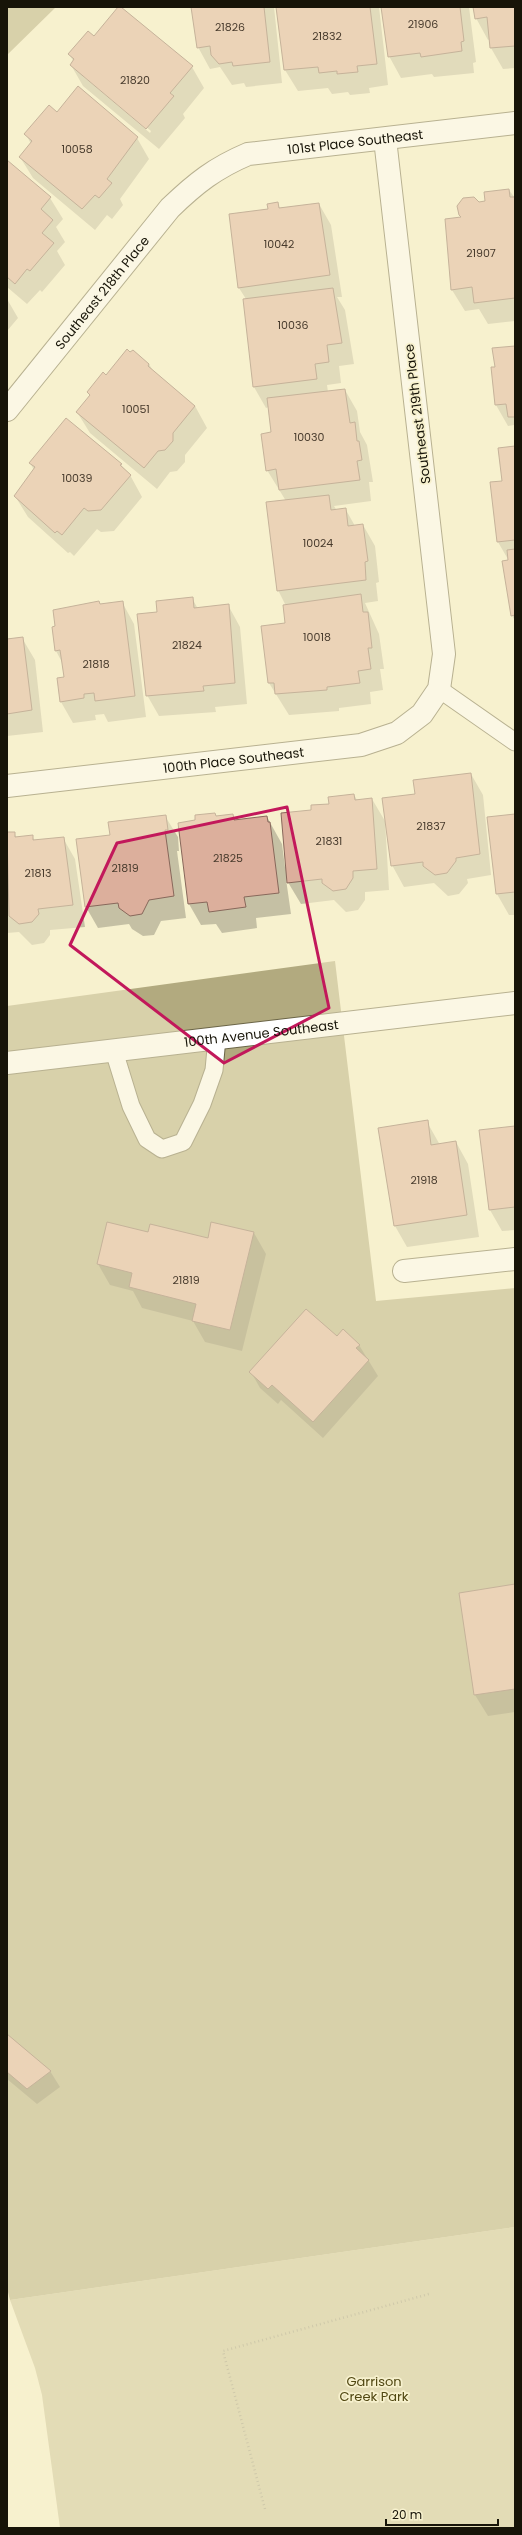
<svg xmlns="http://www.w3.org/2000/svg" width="522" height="2535" font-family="Poppins,sans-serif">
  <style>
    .green { fill: #cac39a }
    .forest { fill: #b2aa7f }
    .shadow { fill: #0003; fill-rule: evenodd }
    .building { fill: #dcaf9c; stroke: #88685b }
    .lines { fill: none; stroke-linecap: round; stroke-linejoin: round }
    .service-casing { stroke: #6b6547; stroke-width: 19 }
    .minor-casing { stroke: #6b6547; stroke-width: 24 }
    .tertiary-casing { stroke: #6b6547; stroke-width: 24 }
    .path { stroke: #9e997f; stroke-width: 2.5; stroke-dasharray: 1 3; stroke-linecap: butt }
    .service { stroke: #fff; stroke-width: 17 }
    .minor { stroke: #fff; stroke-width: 22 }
    .tertiary { stroke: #fff; stroke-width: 22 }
    .marked { fill: none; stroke: #c2185b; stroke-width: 3; stroke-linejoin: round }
    .labels { text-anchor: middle; stroke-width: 3.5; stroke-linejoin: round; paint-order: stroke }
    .number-label { font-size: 11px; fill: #483b2d }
    .street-label { font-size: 13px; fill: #171408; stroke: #f7f1ce }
    .park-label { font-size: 13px; fill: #514813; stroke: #f7f1ce }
  </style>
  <rect width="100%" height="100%" fill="#f7f1ce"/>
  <path class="green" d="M515,2227v301h-455l-18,-133 -7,-27 -25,-68z"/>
  <path class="forest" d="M7,7h49l-49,48z
    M335,961l41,340 139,-13v939l-505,73 -3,-12v-1282z"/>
  <path class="shadow" d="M119,7l73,60 12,21 -21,26 2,4 -26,31 -76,-63 -12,-21 3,-3 -5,-8 25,-16zM81,73l70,58 -1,2 -66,-56z
    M192,7h82l8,76 -36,4 -2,-4 -12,2 -12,-18 -10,2 -12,-22z
    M277,7h102l9,78 -19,3 1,5 -20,2 -2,-3 -16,2 -4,-6 -30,3 -13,-21z
    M382,7h87l7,55 -3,1 1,10 -40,4 -2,-3 -31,4 -12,-22z
    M474,7h41v61l-12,1 -12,-21 -1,-9 -2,1 -12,-22z
    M57,113l80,25 12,21 -29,40 3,6 -11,14 -5,-4 -12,15 -62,-52 -13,-21 11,-13 -5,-10z
    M7,162l43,36 13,21 -7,8 9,15 -8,9 8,14 -23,27 -2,-2 -13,14 -20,-17z
    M509,190l6,8v123l-27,3 -9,-15 -14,2 -13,-21 10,-72 -2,-3 19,-12 7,-1z
    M277,204l3,4 39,-4 12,21 11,72h-5l8,13 9,54 -15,2 2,17 -14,2 1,7 17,-2 12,21 3,21 7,13 6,37h-4l2,19 -37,5 3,5 9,-1 9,16 8,-1 12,21 4,36 -3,1 2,18 -13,2 14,31 5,35h-4l3,21 -13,2 1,12 -32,4v3l-50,4 -20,-32 17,-59v-18l-8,-16 8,-89 -19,-31 5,-37 -3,-26 -3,1 -12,-21 -8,-88 -7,-11 30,-78z
    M7,299l11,19 -11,13z
    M515,347v81l-1,-3 -6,1 -12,-21v-38z
    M131,354l18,10 4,7 42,35 12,22 -22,27v7l-8,9 -7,1 -13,17 -67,-56 -13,-21 14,-16 -3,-4z
    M66,419l55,46 9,10 12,22 -28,34 -13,1 -4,-3 -23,27 -4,-4 -2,1 -40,-36 -13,-21 19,-26 -4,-7z
    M515,447v174l-3,-6 -3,-54 -11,-19 5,-60z
    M192,598l6,11 30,-4 12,22 7,77 -32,3 1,5 -57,4 -12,-21z
    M122,602l12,22 12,93 -38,5 -4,-8 -9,1 1,5 -23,3 -12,-21 4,-24 -2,-14 -7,-13 44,-46z
    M22,638l13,22 8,72 -36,4v-96z
    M471,774l12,21 8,80 -24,4 1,4 -9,11 -11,2 -14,-13 -30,4 -12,-22 24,-70z
    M354,795l3,5 15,-1 13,22 4,69 -24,2v8l-7,10 -12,2 -12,-12 -33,4 -15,-25 5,35 -35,4 1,10 -35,5 -6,-9 -15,1 -12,-21 27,-87 16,-2 4,6 31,-4 15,27 3,23h2l25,-56z
    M515,815v100h-6l-12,-21 -9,-76z
    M165,816l13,21 1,14h-2l9,67 -25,3 -7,14 -11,1 -11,-7 -3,-5 -31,4 -12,-21 25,-71z
    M7,833h7l3,5 15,-2 3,5 28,-3 12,21 10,68 -35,3v5l-6,8 -12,2 -13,-13 -12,1z
    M427,1122l13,23 16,-3 12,22 11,73 -72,10 -12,-21z
    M515,1127v103l-13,1 -12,-21z
    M149,1233l60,6 45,-6 12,21 -24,97 -37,-9 -12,-21 -51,-13 -9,-17 -23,-6 -12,-21z
    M337,1338l22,7 19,31 -55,62 -42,-38 -3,4 -18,-16 -9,-16z
    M515,1585v127l-27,4 -13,-21 -15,-101z
    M7,2035l43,36 10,16 -23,17 -30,-25z"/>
  <path class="building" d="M118,7h3l72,59 -23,27 4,3 -28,33 -76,-64 4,-6 -6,-5 20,-23 6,5z
    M191,7h73l6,55 -37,4 -1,-4 -13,2 -8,-9 -1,-9 -13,2z
    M276,7h94l7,57 -20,2 1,6 -21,2v-3l-18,2 -1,-6 -34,3z
    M381,7h79l4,34 -3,1 1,9 -41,6 -1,-4 -32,4z
    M473,7h42v39l-25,2 -3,-31 -12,2z
    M78,86l60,51 -31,42 5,4 -13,15 -4,-3 -13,14 -63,-52 13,-16 -8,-7 25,-29 8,7z
    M7,160l44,37 -10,12 12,11 -11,13 12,10 -24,28 -3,-2 -12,15 -8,-7z
    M509,189l1,8h5v101l-41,5 -2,-16 -21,3 -6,-71 16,-2 -2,-2 -2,-9 6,-8 11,-1 5,5 6,-1 -1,-9z
    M278,202l1,6 40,-5 11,72 -92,13 -9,-74 39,-5 -1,-5z
    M333,288l9,55 -15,2 2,17 -14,2 2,15 -64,8 -10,-88z
    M515,346v71h-7l-2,-13 -11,1 -4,-38h4l-3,-19z
    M127,349l3,3 3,-2 16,14 -1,2 47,40 -22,27v8l-8,9 -7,1 -14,17 -68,-56 14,-17 -3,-3 16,-20 3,3z
    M345,389l5,34 5,-1 2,19h2l3,19 -5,1 3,19 -81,10 -3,-21 -10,2 -5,-37 10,-2 -4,-34z
    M66,418l56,46 -2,1 11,10 -30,35 -13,1 -4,-3 -22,27 -5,-4 -2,2 -41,-37 21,-29 -6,-4z
    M515,446v94l-18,2 -7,-60 12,-1 -4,-33z
    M329,495l2,15 15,-2 2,18 15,-2 5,37 -3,1 1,18 -89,11 -11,-89z
    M515,549v66l-4,1 -9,-55 6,-1 -1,-10z
    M361,594l2,18h5l4,36h-4l3,21 -13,2 2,12 -33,4v3l-52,4 -1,-11h-6l-7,-57 24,-3 -2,-18z
    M193,597l1,11 35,-4 6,79 -32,3 1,5 -58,5 -9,-82 20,-2 -1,-11z
    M99,601l1,3 23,-3 12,95 -40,5 -1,-8 -10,1v4l-24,4 -3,-24 7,-1 -4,-27 -5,1 -3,-24 3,-1 -2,-16z
    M23,637l9,73 -25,4v-75z
    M471,773l9,81 -24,4v3l-9,12 -12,2 -12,-9v-4l-32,4 -9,-68 33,-4 -2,-14z
    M354,794l1,6 17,-2 5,71 -24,2v7l-7,11 -13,2 -11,-8v-4l-35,4 -6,-70 30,-3v-5l18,-1 -1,-7z
    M215,813l1,3 17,-2 1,6 33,-4 1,6h2l9,71 -35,4 2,10 -37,5 -2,-10 -19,2 -10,-81 17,-3v-5z
    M515,814v78l-19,2 -9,-77z
    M166,815l2,15h-3l9,66 -25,4 -7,14 -12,2 -11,-8 -1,-5 -33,4 -9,-68 34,-4 -2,-13z
    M7,832h8v5l18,-2v5l31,-3 9,68 -35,4 1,5 -7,8 -13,2 -10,-8z
    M428,1120l3,25 25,-4 11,74 -73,11 -16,-98z
    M515,1126v81l-26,3 -10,-80z
    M107,1222l41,10 2,-8 58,14 3,-16 43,10 -24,98 -38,-9 4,-17 -67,-17 3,-14 -35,-9z
    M306,1309l31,27 6,-7 17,16 -4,3 13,12 -56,62 -41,-37 -4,4 -19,-17z
    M515,1584v105l-41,6 -15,-102z
    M7,2034l44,37 -24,18 -20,-17z"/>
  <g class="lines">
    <defs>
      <path id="service" d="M439,689l76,53
        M114,1051l17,55 16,33 15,10 21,-7 19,-38 12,-34 3,-32"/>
      <g id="minor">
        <path id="s1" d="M7,410l163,-202c26,-25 45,-40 78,-54l267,-31"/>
        <path id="s2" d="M7,786l354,-41 36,-12 25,-19 17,-25 5,-35 -59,-515"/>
        <path d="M404,1271l111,-12"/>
      </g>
      <g id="tertiary">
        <path id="s3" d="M7,1063l508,-60"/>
      </g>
    </defs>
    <use href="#service" class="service-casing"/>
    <use href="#minor" class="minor-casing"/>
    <use href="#tertiary" class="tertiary-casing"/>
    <path class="path" d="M265,2509l-42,-158 206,-57"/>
    <use href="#service" class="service"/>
    <use href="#minor" class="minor"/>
    <use href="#tertiary" class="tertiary"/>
  </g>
  <path d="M0 0H522V2535H0ZM287,807l42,201 -105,55 -154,-118 47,-102z" fill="#f7f1ce" fill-opacity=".55" fill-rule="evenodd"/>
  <path class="marked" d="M287,807l42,201 -105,55 -154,-118 47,-102z"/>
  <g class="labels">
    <g class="number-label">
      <text x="423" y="28">21906</text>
      <text x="230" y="31">21826</text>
      <text x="327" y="40">21832</text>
      <text x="135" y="84">21820</text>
      <text x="77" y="153">10058</text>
      <text x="279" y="248">10042</text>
      <text x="481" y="257">21907</text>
      <text x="293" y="329">10036</text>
      <text x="136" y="413">10051</text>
      <text x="309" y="441">10030</text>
      <text x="77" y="482">10039</text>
      <text x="318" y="547">10024</text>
      <text x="317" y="641">10018</text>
      <text x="187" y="649">21824</text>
      <text x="96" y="668">21818</text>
      <text x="431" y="830">21837</text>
      <text x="329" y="845">21831</text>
      <text x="228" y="862">21825</text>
      <text x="125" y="872">21819</text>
      <text x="38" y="877">21813</text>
      <text x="424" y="1184">21918</text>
      <text x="186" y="1284">21819</text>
    </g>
    <g class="street-label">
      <text dy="5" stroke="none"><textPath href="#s1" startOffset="463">101st Place Southeast</textPath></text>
      <text dy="5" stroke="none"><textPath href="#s1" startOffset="151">Southeast 218th Place</textPath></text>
      <text transform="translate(417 414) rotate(-97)" y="5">Southeast 219th Place</text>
      <text dy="5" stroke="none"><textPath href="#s2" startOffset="228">100th Place Southeast</textPath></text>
      <text dy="5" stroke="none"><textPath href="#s3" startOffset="256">100th Avenue Southeast</textPath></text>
    </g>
    <g class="park-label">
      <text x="374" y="2386">Garrison<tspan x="374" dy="15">Creek Park</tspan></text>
    </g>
  </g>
  <rect width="522" height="2535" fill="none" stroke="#171408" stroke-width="16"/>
  <path d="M386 2519v6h112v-6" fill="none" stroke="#171408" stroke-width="2"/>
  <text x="392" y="2519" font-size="12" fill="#171408" stroke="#f7f1ce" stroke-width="3" paint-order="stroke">20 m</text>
</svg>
